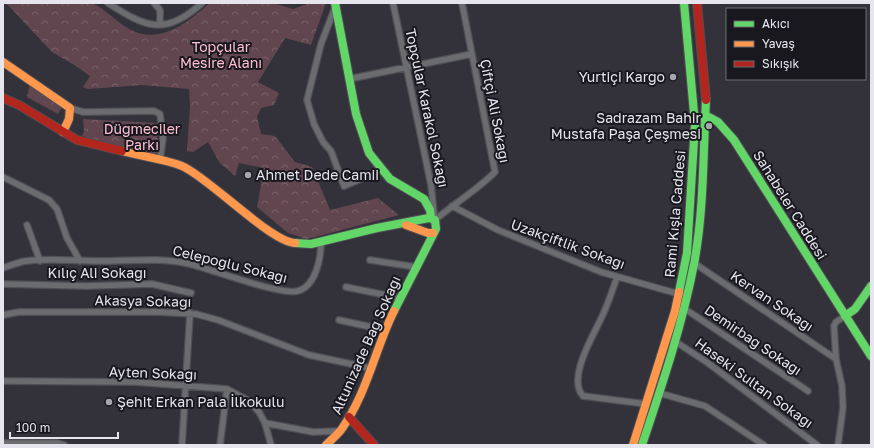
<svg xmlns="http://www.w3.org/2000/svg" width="874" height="448" font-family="'Golos Text',sans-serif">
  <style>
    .park { fill: url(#park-crowns) }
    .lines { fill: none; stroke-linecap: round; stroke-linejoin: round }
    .street-casing { stroke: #504f56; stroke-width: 8 }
    .fast-casing { stroke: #504f56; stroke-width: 10 }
    .slow-casing { stroke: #504f56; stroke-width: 10 }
    .jam-casing { stroke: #504f56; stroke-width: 10 }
    .street { stroke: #6a6c6f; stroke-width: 5.5 }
    .fast { stroke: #63d668; stroke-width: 8 }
    .slow { stroke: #ff974d; stroke-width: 8 }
    .jam { stroke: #b3261e; stroke-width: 8 }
    .poi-dot { fill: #a7a6af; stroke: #19181e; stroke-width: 1.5 }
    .labels { text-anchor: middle; stroke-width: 4; stroke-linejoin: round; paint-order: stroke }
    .park-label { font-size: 14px; fill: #fdc0d1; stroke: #19181e }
    .poi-label { font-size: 14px; fill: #e6e5ee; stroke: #19181e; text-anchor: end }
    .street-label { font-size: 14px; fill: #e6e5ee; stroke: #19181e }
  </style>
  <defs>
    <pattern id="park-crowns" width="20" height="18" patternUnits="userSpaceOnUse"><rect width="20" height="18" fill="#61464f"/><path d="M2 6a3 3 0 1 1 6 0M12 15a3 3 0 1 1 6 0" fill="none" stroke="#786169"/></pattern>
  </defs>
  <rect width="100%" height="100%" fill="#33323a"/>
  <path class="park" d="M6,3h86c15,7 26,21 41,28 30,13 56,-10 77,-28h63l20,6 17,-6h16l-15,42 -26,-7 -27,44 21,11 -5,12 -13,3 -4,9 4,17 14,2 20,26 17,5 18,43 48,-12 21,17 -92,24 -19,-6 -31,-26 7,-39 -25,-5 -4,13 -15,-13 -12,-21 -15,10 -6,-1 3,-45 -1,-17 -47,-4 -54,4 -5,-2 7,-11 -14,-10 -24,-14z
    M30,84l32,23 -4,7 -31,-17z
    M83,119l73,4 1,3 1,22 -2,8 -74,-20 2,-5z"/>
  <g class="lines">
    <defs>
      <path id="street" d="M108,3c38,25 58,33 94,0
        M154,3l6,7v15
        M393,3l38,182 3,29
        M336,5l-15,39 -14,56 7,24 9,18 8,9 13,35 38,-16
        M349,79l123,-25
        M70,108l13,4 71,-1 6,3 3,24 -3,22
        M3,177l46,23 8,9 10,29 13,23
        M452,206l46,24 103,42 78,22
        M435,220c20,-17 42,-30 60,-48l-33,-169
        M27,225l13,36
        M370,260l46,7
        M694,263l142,96
        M3,268c8,-3 16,-6 23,-7 24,-3 49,0 73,0 30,0 61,-4 91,3 21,5 91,32 108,27 18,-5 23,-33 23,-49
        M617,277c-4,12 -8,24 -13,35 -8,20 -38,65 -21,84l63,8
        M3,284l84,2 65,-2 39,9
        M346,287l54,11
        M685,309l123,82
        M3,315l16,-3h139l38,2 22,6 91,35 61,13
        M339,320l46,10
        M676,342l32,21 109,82
        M3,381l133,1 91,7 22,12 10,11 6,11 6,22
        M659,393l46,13 59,39
        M265,423l48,9 27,-1
        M3,443h54l7,2
        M182,445l8,-132
        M220,445l7,-56
        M838,445l5,-37 -1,-22 -6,-27 -2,-33 2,-4 9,-6"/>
      <path id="fast" d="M335,3l21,111 13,39 21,26 34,20 6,11 1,8
        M705,115l13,7 16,18 137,216
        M295,243l16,1 66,-16 52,-10 6,2 1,9 -42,82
        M679,292l8,-39 8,-129 -11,-121
        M845,316l10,-7 16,-23
        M642,445c20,-60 40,-119 52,-181 10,-53 9,-110 12,-164"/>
      <path id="slow" d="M3,62l67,46 -1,11 -6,13
        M122,151c17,5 48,9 62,16 27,13 87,75 111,76
        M406,225l22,8h5
        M326,445c5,-5 11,-10 15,-15 26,-36 34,-81 53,-119
        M633,445l42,-134 4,-19"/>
      <path id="jam" d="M697,3l9,97
        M3,98l16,7 58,35 45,11
        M349,417l25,28"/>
    </defs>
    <use href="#street" class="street-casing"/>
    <use href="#fast" class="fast-casing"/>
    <use href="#slow" class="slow-casing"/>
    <use href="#jam" class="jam-casing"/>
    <use href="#street" class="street"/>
    <use href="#fast" class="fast"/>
    <use href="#slow" class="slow"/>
    <use href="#jam" class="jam"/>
  </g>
  <g class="poi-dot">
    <circle cx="673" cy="77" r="4"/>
    <circle cx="709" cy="126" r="4"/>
    <circle cx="248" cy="175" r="4"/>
    <circle cx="109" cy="402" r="4"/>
  </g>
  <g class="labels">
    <g class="park-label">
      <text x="221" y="52">Topçular<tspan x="221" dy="16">Mesire Alanı</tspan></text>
      <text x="142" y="134">Düğmeciler<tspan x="142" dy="16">Parkı</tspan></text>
    </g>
    <g class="poi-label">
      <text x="665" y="82">Yurtiçi Kargo</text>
      <text x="701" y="123">Sadrazam Bahir<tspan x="701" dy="16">Mustafa Paşa Çeşmesi</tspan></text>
      <text x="256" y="180" text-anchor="start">Ahmet Dede Camii</text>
      <text x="117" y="407" text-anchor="start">Şehit Erkan Pala İlkokulu</text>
    </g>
    <g class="street-label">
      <text transform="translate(427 108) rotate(78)" y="5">Topçular Karakol Sokağı</text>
      <text transform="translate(495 111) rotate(79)" y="5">Çiftçi Ali Sokağı</text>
      <text transform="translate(790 205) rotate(58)" y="5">Sahabeler Caddesi</text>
      <text transform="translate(675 214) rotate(-85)" y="5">Rami Kışla Caddesi</text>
      <text transform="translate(568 244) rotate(20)" y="5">Uzakçiftlik Sokağı</text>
      <text transform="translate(230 264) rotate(14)" y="5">Celepoğlu Sokağı</text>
      <text x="97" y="278">Kılıç Ali Sokağı</text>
      <text transform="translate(143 301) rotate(1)" y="5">Akasya Sokağı</text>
      <text transform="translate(772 301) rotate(34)" y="5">Kervan Sokağı</text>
      <text transform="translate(753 340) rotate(34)" y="5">Demirbağ Sokağı</text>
      <text transform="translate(366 345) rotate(-66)" y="5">Altunizade Bağ Sokağı</text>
      <text transform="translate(153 373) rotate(2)" y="5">Ayten Sokağı</text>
      <text transform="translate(754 383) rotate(36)" y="5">Haseki Sultan Sokağı</text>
    </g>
  </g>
  <rect width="874" height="448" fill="none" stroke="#e6e5ee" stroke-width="8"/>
  <rect x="726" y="8" width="140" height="72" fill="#19181e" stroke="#6b6a71"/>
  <rect x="734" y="21" width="20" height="6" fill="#63d668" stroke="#6b6a71"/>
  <text x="762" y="28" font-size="12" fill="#e6e5ee">Akıcı</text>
  <rect x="734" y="41" width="20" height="6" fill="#ff974d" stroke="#6b6a71"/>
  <text x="762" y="48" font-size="12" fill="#e6e5ee">Yavaş</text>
  <rect x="734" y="61" width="20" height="6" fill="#b3261e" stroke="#6b6a71"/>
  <text x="762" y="68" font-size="12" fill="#e6e5ee">Sıkışık</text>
  <path d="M10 432v6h108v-6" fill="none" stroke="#e6e5ee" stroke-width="2"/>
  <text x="16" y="432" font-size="12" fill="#e6e5ee" stroke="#19181e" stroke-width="3" paint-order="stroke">100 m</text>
</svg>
